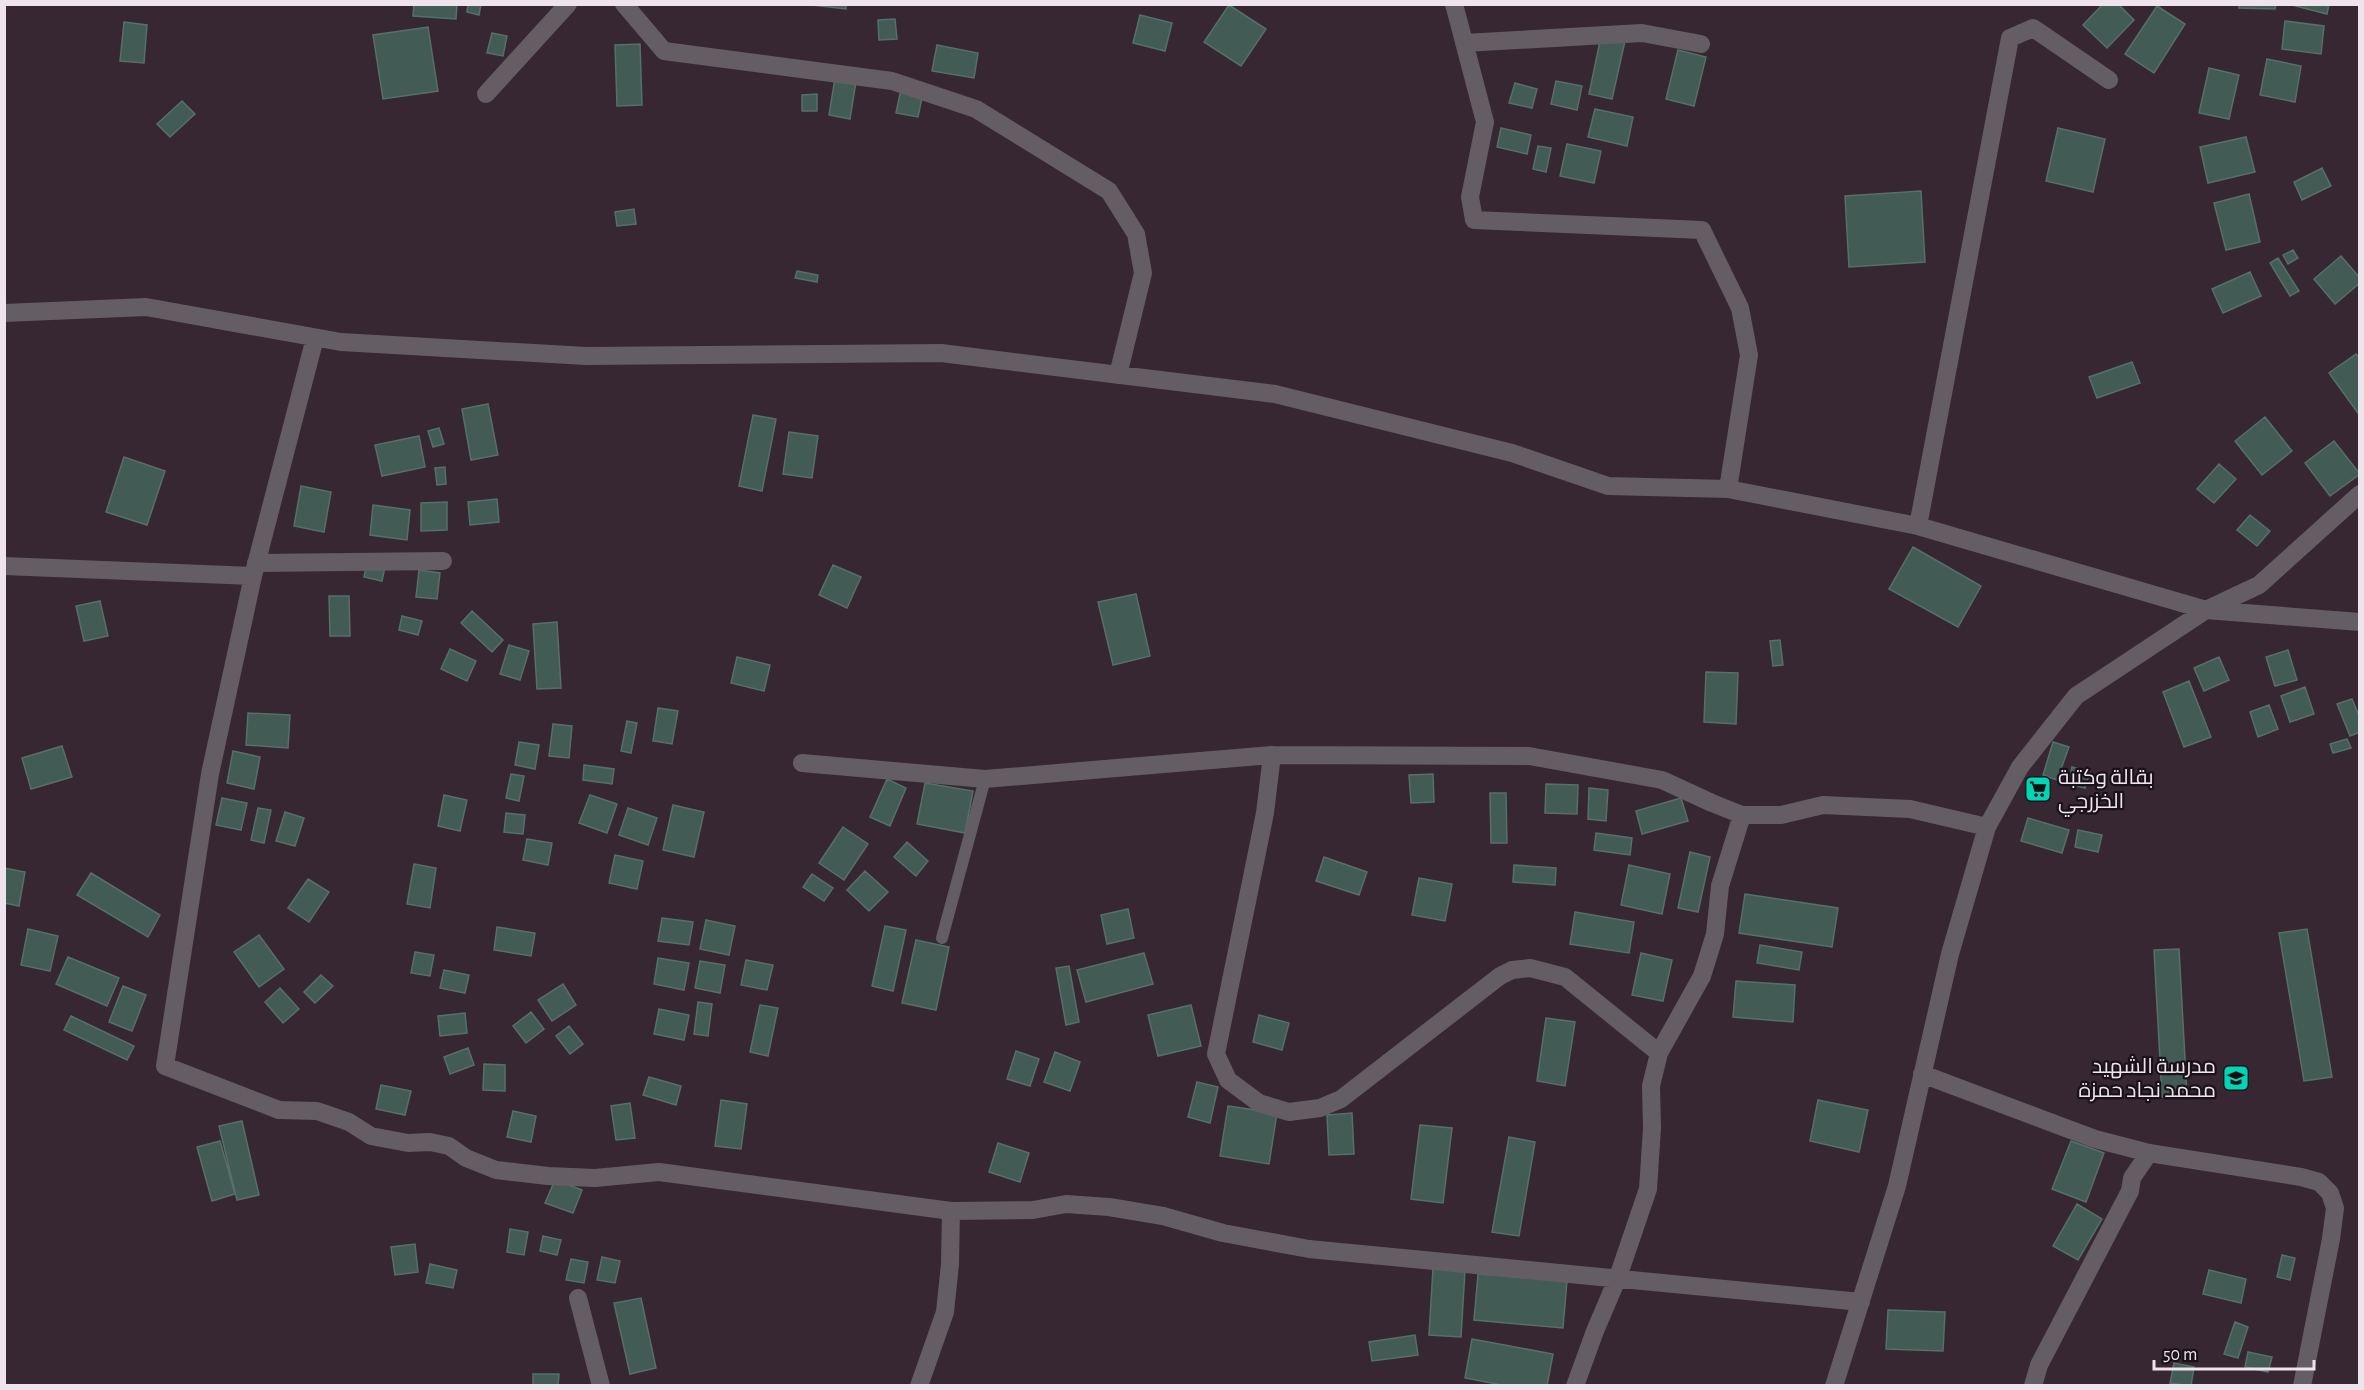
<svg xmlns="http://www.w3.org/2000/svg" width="2364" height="1390" font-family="'Alegreya Sans',Cairo,sans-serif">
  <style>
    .building { fill: #435b55; stroke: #576f69; stroke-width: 1.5 }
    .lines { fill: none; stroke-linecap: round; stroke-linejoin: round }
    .lane { stroke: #655d64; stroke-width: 12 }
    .street { stroke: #655d64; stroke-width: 18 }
    .labels { text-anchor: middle; stroke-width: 4.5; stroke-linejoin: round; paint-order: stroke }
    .poi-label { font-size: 21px; fill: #efe4ed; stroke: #191218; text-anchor: start }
  </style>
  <rect width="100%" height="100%" fill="#362733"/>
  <path class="building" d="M414,4h43l-1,15 -43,-3z
    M468,4h13l-2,11 -12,-3z
    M803,4h43v5z
    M2103,4h15l16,16 -27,28 -24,-23z
    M2239,4h37l-1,5 -36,-1z
    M2288,4h41l-2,10z
    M1229,5l37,24 -25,37 -37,-24z
    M2157,6l28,18 -31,49 -29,-19z
    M1140,15l32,8 -7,28 -32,-8z
    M895,19l2,20 -18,1 -1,-20z
    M2285,21l39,5 -3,28 -39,-5z
    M124,22l23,3 -3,38 -24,-2z
    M428,27l10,64 -55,8 -10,-64z
    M1603,27l24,5 -15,67 -23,-5z
    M492,33l15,3 -4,20 -16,-3z
    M640,44l2,61 -25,1 -2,-61z
    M937,45l41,8 -4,25 -42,-7z
    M1678,50l28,7 -12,49 -28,-7z
    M2267,59l34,7 -6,36 -35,-7z
    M837,66l21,3 -8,50 -21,-4z
    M2209,68l30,7 -10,44 -30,-6z
    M1556,81l26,5 -5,24 -26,-6z
    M1515,83l22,6 -5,19 -23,-5z
    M901,89l22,4 -5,24 -22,-4z
    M817,94v17h-15v-16z
    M182,101l13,13 -25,23 -13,-13z
    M1595,109l38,8 -6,29 -39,-9z
    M1501,128l30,7 -4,19 -30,-7z
    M2058,128l47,11 -12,53 -47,-11z
    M2246,137l9,35 -47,11 -8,-36z
    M1567,144l34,7 -7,32 -34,-7z
    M1538,146l13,2 -5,24 -13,-3z
    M2322,168l9,18 -29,14 -8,-18z
    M1921,191l4,71 -76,5 -4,-71z
    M2249,194l11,48 -34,8 -12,-47z
    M634,209l2,15 -19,2 -2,-14z
    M2293,250l5,8 -10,6 -5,-9z
    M2341,256l19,22v5l-25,21 -21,-25z
    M2278,258l21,33 -9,5 -20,-33z
    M797,271l21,4 -1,7 -22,-4z
    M2250,272l11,24 -38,17 -11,-24z
    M2356,354l4,5v57l-31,-43z
    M2132,362l8,21 -43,15 -8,-21z
    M488,404l10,51 -27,5 -9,-51z
    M753,415l23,4 -14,72 -23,-5z
    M2265,417l27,34 -30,24 -27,-34z
    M439,428l5,16 -11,3 -5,-16z
    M789,432l29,4 -6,42 -29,-4z
    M419,436l6,31 -43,9 -7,-31z
    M2334,441l26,33 -30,22 -25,-33z
    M124,457l41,14 -18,54 -41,-13z
    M2219,464l17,15 -22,24 -17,-14z
    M445,467l1,17 -9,1 -2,-17z
    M301,486l30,6 -7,40 -30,-6z
    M497,499l2,23 -29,3 -2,-23z
    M447,502v28l-26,1v-28z
    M373,505l37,5 -3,30 -37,-5z
    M2250,515l20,16 -13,15 -20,-16z
    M1913,547l68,39 -23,41 -69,-38z
    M368,558l18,4 -4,19 -18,-4z
    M833,565l28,12 -14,31 -28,-13z
    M419,570l21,3 -3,26 -21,-2z
    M1136,594l14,62 -37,9 -15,-63z
    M329,596h20l1,40h-20z
    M100,601l8,35 -24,5 -8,-35z
    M472,611l31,29 -11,12 -31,-29z
    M402,616l20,5 -4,14 -19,-5z
    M557,622l4,66 -24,1 -4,-65z
    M1780,640l3,25 -10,1 -3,-25z
    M509,645l20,6 -9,29 -20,-6z
    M450,649l26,12 -9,20 -26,-12z
    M2288,650l9,30 -22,6 -9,-29z
    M737,657l33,8 -6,26 -33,-8z
    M2219,657l10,23 -25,11 -10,-23z
    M1706,672l32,1 -2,51 -32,-2z
    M2189,681l22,56 -27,10 -21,-55z
    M2305,687l9,27 -24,8 -9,-26z
    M2352,699l8,19v14l-10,4 -13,-32z
    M2269,705l9,24 -20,8 -8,-25z
    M658,708l20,3 -6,33 -19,-3z
    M248,713l42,2 -2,33 -42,-3z
    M627,721l10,2 -6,30 -10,-2z
    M553,724l19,2 -3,32 -20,-2z
    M2347,739l4,9 -18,5 -3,-9z
    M519,742l20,3 -4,24 -20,-4z
    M2053,742l16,5 -12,33 -14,-5z
    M62,746l10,31 -41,12 -9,-31z
    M233,751l27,6 -6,32 -27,-6z
    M584,765l30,4 -2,15 -29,-4z
    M2072,767l18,5 -5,16 -17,-4z
    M511,774l13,2 -5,25 -13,-3z
    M1433,774l1,28 -23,1 -2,-28z
    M887,779l19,9 -16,38 -20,-9z
    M925,783l48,8 -8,42 -48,-9z
    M1546,784l32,1 -1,29 -32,-1z
    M1589,788l19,2 -2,31 -18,-2z
    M1490,793h16l1,50h-16z
    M444,795l23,5 -7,31 -22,-5z
    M590,795l27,9 -10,29 -28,-10z
    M222,798l25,5 -6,27 -25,-5z
    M1681,798l7,23 -46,13 -6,-23z
    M673,805l31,7 -10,45 -31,-7z
    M258,808l13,2 -7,33 -13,-3z
    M628,808l29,10 -9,27 -29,-10z
    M285,812l19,6 -9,28 -19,-5z
    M506,813l19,2 -2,19 -19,-2z
    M2028,818l41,12 -7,23 -41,-12z
    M843,827l25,17 -24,36 -25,-17z
    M2078,830l24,5 -4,17 -23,-5z
    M1596,833l36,5 -2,17 -36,-5z
    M527,839l25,4 -4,22 -25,-5z
    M907,842l21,19 -12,15 -22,-19z
    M1690,852l20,5 -12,55 -20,-4z
    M615,855l28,6 -6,28 -28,-6z
    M1324,857l43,15 -8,23 -43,-14z
    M414,864l22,4 -6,40 -23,-4z
    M1514,865l42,3 -1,17 -42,-3z
    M1629,865l41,9 -8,40 -41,-9z
    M4,868l21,4 -6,34 -15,-3z
    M865,871l23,21 -19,19 -22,-21z
    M91,873l69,42 -12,22 -71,-42z
    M812,874l21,14 -9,13 -21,-14z
    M1419,878l33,6 -7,37 -33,-6z
    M308,879l21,13 -20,30 -21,-14z
    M1745,894l93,14 -6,39 -93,-14z
    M1128,909l6,29 -27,6 -6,-29z
    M1575,912l59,10 -5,31 -59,-9z
    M662,918l31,4 -4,23 -31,-4z
    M706,920l29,6 -6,29 -29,-6z
    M885,926l21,4 -13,61 -21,-5z
    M497,927l38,6 -4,23 -37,-6z
    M28,929l30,7 -8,35 -29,-6z
    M2307,929l25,148 -28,4 -25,-148z
    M259,935l25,34 -25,18 -25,-35z
    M916,940l33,7 -13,63 -34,-7z
    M1760,945l42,7 -3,18 -42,-7z
    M2179,949l8,147 -25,1 -8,-147z
    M415,952l19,3 -4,21 -19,-3z
    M1144,953l9,31 -67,18 -9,-32z
    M1641,953l31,7 -9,41 -31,-6z
    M68,957l51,21 -12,28 -51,-22z
    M658,958l31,5 -5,27 -30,-6z
    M746,960l27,5 -6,25 -26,-5z
    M700,961l25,4 -5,28 -25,-5z
    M1069,966l10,56 -13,3 -10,-57z
    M444,970l25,5 -4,18 -25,-5z
    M321,975l12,11 -18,17 -11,-11z
    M1736,981l59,4 -2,37 -60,-5z
    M563,984l13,21 -24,16 -14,-21z
    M123,986l23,9 -14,36 -23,-9z
    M280,988l19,21 -16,14 -18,-21z
    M698,1002l14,2 -4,32 -14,-2z
    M760,1005l18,3 -10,48 -18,-4z
    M1191,1005l10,41 -43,10 -10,-41z
    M659,1009l30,6 -5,25 -30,-6z
    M531,1012l13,17 -18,14 -13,-17z
    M465,1013l2,20 -27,3 -2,-20z
    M1259,1015l30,8 -7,27 -29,-8z
    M71,1016l63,30 -7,14 -63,-30z
    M1546,1018l29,4 -10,64 -28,-5z
    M569,1026l14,18 -13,10 -14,-18z
    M468,1048l6,17 -24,9 -6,-17z
    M1016,1051l23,8 -9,27 -23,-7z
    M1055,1052l25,10 -10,29 -26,-9z
    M484,1064l21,1v26l-22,-1z
    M649,1077l32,9 -5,19 -33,-10z
    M1197,1082l21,5 -8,36 -22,-6z
    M381,1085l30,6 -6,24 -29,-6z
    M721,1100l26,4 -6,45 -26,-3z
    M1818,1100l50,10 -9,42 -49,-11z
    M630,1103l5,35 -19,2 -5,-34z
    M1228,1106l49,7 -8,51 -49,-8z
    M513,1111l23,5 -5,26 -24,-5z
    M1352,1113l2,41 -25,1 -2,-40z
    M242,1121l17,74 -22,5 -18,-74z
    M1420,1125l32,3 -9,75 -32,-4z
    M1509,1137l26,5 -16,94 -27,-4z
    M220,1141l15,53 -23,7 -15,-54z
    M2071,1141l33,12 -18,49 -34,-13z
    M998,1143l31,10 -9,29 -31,-10z
    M555,1180l27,10 -9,23 -28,-10z
    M2077,1204l25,15 -24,41 -25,-14z
    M510,1229l18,3 -4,23 -17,-3z
    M543,1236l18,4 -4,15 -17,-4z
    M415,1244l3,28 -23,3 -4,-28z
    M2282,1255l13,3 -5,22 -13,-3z
    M602,1257l18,4 -5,22 -18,-3z
    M571,1259l17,3 -4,21 -18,-3z
    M430,1264l27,6 -4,18 -27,-5z
    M1433,1268l32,2 -4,67 -32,-2z
    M2209,1270l37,9 -5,24 -38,-9z
    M1478,1274l89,7 -4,47 -89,-8z
    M641,1298l15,70 -26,6 -16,-71z
    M1888,1310l57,2 -2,39 -57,-2z
    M2235,1322l13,5 -10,31 -14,-4z
    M1415,1335l3,20 -46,6 -3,-19z
    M1472,1339l81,15 -6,32h-40l-42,-8z
    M2248,1352l24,5 -4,15 -23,-5z
    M2174,1363l20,4 -3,19 -21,-3z
    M533,1374h26l-1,12h-25z"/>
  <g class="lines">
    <path class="lane" d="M942,938l43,-159"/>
    <path class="street" d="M624,4l40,47 228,30 84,28 133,82 27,43 7,39 -25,102
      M1454,4l31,118 -15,75 4,23 228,10 38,78 9,47 -21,134
      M1464,43l178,-10 59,11
      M486,94l82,-90
      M4,313l142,-6 195,35 245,14 355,-3 334,41 237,59 96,33 120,3 190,37 288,84 154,12
      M1918,526l92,-488 23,-10 76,52
      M256,563l187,-2
      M4,566l249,10 62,-238
      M253,576l-43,198 -45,292 114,44 38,1 32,11 22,14 37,7 22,-1 19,4 17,12 30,12 52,6 47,2 64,-6 292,39 82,-1 33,-6 43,3 54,9 60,17 86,16 552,53
      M1272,755l-7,58 -49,241 12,26 31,23 30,9 31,-4 21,-9 159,-123 12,-6 18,-2 35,9 94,76
      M802,763l183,16 287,-24 257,1 133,24 50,23 30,12h39l42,-10 87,4 77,18
      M1922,1074l173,65 54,14 152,24 18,5 11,11 5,15 -4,31 -29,147
      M578,1298l23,88
      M919,1386l26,-74 5,-48 1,-53
      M1575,1386l20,-55 23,-54 30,-88 4,-61 -1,-42 8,-33 43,-77 13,-42 5,-48 22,-71
      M1834,1386l63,-200 53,-232 37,-127 33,-60 56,-71 130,-86 53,-25 101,-91
      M2033,1386l6,-21 91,-174 2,-13 17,-25"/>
  </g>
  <defs>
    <symbol id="supermarket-square" viewBox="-11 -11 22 22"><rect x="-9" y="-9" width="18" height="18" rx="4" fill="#00d5b7" stroke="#191218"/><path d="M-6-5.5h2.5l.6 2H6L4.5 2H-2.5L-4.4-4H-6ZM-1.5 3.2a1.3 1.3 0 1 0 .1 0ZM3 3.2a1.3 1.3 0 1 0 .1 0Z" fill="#111"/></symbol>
    <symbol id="school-square" viewBox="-11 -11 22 22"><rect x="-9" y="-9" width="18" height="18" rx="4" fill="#00d5b7" stroke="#191218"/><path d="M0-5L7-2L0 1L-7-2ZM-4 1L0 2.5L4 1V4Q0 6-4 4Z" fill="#111"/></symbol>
  </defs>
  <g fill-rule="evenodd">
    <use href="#supermarket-square" x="2023" y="774" width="30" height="30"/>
    <use href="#school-square" x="2221" y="1063" width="30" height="30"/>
  </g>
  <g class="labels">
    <g class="poi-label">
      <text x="2058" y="784">بقالة وكتبة<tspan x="2058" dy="24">الخزرجي</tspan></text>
      <text x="2216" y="1073" text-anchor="end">مدرسة الشهيد<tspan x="2216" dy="24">محمد نجاد حمزة</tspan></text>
    </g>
  </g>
  <rect width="2364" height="1390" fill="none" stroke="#efe4ed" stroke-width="12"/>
  <path d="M2154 1360v9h160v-9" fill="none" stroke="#efe4ed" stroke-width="3"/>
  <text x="2163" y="1360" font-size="18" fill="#efe4ed" stroke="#191218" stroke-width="4.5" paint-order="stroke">50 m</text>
</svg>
